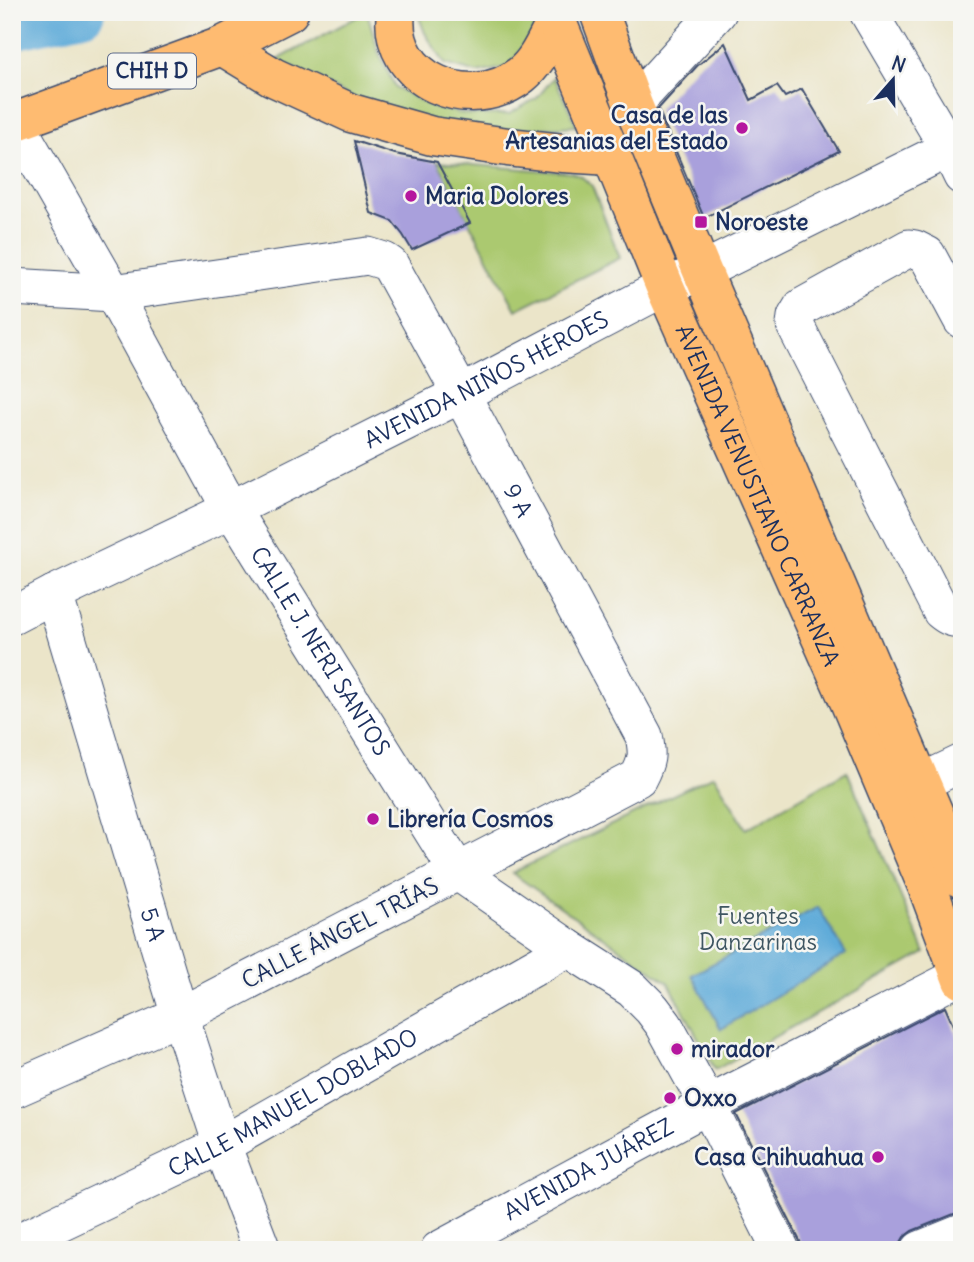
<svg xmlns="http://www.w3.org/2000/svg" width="974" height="1262" font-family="Delius,sans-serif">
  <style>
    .green { fill: #abc970; stroke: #637c67; stroke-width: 2 }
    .water { fill: #60acd9; stroke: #3e6e9c; stroke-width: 2 }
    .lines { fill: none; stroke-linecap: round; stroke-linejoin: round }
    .river { stroke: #60acd9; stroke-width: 46 }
    .building { fill: #a9a0dc }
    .minor-casing { stroke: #3a4a6e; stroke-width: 39 }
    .major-casing { stroke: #3a4a6e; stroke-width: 41 }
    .minor { stroke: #fff; stroke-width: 37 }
    .major { stroke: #febb71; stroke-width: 38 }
    .poi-dot { fill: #b5179e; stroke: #f6f6f2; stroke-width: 2.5 }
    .labels { text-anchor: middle; stroke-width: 5; stroke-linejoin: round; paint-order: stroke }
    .shield { fill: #f6f6f2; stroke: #5d6b8a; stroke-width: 2 }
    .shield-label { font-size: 21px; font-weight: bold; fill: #1b2f5e }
    .poi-label { font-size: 23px; font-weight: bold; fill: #1b2f5e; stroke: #f6f6f2; text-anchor: start }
    .street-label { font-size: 23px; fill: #1b2f5e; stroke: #f6f6f2 }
    .park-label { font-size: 23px; fill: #3f5662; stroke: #f6f6f2 }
  </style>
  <rect width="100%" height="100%" fill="#f6f6f2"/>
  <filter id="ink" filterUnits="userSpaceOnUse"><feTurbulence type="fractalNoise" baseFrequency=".0143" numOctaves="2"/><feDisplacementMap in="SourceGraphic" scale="14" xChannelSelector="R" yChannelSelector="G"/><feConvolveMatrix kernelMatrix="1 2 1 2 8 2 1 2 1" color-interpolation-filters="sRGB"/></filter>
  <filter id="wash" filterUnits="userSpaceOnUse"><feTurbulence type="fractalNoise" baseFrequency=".00686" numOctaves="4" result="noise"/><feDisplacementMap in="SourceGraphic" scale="28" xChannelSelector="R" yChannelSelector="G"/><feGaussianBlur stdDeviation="1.57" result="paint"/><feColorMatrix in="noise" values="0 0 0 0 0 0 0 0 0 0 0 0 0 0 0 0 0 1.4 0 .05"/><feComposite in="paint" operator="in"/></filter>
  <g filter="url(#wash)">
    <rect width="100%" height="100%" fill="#ebe5c9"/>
    <path class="green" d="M366,12h1l12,41 16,34 39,21 36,7 39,-1 28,-16 17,-21 23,49 -101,6 -88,-17 -111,-55z
      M417,12h114l6,14 -28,41 -32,6 -32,-9 -20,-31z
      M437,162l136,11 8,3 11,10 28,72 -104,52z
      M847,771l78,182 -210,117 -46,-87 -157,-110 202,-98 32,54z"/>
    <path class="water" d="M818,907l28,47 -125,75 -29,-54z"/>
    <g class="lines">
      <path class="river" d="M12,27l70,-15"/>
    </g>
    <g id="blocks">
      <path class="building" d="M725,43l26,57 26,-14 8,11 17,-8 37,62 -135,67 -46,-109 39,-43z
        M354,141l41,13 42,8 33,61 -58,27 -9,-15 -11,-14 -21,-8z
        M945,1007l17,39v167l-8,1 -42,17 -8,6 -4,7 -12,6h-86l-2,-9 -64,-127z"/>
    </g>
  </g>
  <g filter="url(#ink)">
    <use href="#blocks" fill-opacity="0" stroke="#3a4a6e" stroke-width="2"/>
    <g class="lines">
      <defs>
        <g id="minor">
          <path d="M868,12l81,137 13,27"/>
          <path d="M633,105l85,-93"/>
          <path id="s1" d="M15,122l98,171 110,202 235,377 110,76 64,41 20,20 12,16 44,80 73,145"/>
          <path id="s2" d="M12,287l101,6 255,-37 16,5 6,4 71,129 183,342c4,19 3,25 -6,42l-458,238 -168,74"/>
          <path d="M962,320l-35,-65 -12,-6 -6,-1 -107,59 -6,10 -1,8 146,286c7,6 12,8 21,8"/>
          <path id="s3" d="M54,594l126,422 42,129 40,105"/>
          <path id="s4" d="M12,616l42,-22 178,-85 229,-115 204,-107 37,-16 260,-129"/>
          <path d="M920,783l42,-20"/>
          <path id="s5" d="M12,1245l210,-100 346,-197"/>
          <path id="s6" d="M439,1250l269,-145 254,-130"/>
          <path d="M920,1250l42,-17"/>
        </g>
        <g id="major">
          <path d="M396,12c-9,68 74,103 125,63 17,-13 25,-35 35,-53"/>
          <path id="s7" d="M553,12l112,275 184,414 78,185 35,94"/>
          <path d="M599,12l34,93 69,166 260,608"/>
          <path d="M222,46l51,31 78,36 81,23 76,11 55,6 48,3"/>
          <path d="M12,123l210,-77 67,-34"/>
        </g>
      </defs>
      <use href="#minor" class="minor-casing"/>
      <use href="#major" class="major-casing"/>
      <use href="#minor" class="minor"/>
      <use href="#major" class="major"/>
    </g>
  </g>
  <g class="poi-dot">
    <circle cx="742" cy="128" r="7"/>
    <circle cx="411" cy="196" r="7"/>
    <rect x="694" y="215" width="14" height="14" rx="3.5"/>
    <circle cx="373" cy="819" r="7"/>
    <circle cx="677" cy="1049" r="7"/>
    <circle cx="670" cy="1098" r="7"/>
    <circle cx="878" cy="1157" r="7"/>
  </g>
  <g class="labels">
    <rect class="shield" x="108" y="53.5" width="88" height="35" rx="5"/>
    <g class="shield-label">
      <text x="152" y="78">CHIH D</text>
    </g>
    <g class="poi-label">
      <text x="728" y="123" text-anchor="end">Casa de las<tspan x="728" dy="26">Artesanias del Estado</tspan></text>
      <text x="425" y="204">Maria Dolores</text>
      <text x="715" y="230">Noroeste</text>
      <text x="387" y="827">Librería Cosmos</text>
      <text x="691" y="1057">mirador</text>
      <text x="684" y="1106">Oxxo</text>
      <text x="864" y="1165" text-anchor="end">Casa Chihuahua</text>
    </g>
    <g class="street-label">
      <text dy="8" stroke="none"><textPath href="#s4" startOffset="530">AVENIDA NIÑOS HÉROES</textPath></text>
      <text dy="8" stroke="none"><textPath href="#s7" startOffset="525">AVENIDA VENUSTIANO CARRANZA</textPath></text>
      <text dy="8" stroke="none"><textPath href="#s2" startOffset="651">9 A</textPath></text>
      <text dy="8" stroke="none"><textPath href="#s1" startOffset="611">CALLE J. NERI SANTOS</textPath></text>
      <text dy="8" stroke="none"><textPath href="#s3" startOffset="345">5 A</textPath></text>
      <text transform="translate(340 933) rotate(-27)" y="8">CALLE ÁNGEL TRÍAS</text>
      <text dy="8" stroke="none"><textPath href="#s5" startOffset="315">CALLE MANUEL DOBLADO</textPath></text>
      <text dy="8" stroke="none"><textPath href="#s6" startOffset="170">AVENIDA JUÁREZ</textPath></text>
    </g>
    <g class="park-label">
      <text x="758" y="924">Fuentes<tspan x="758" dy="26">Danzarinas</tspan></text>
    </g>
  </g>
  <rect width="974" height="1262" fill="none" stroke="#f6f6f2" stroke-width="42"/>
  <g transform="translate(893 80) rotate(20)" stroke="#f6f6f2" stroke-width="5" paint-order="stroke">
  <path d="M0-5L12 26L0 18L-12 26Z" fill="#1b2f5e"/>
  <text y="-10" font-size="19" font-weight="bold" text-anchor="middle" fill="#1b2f5e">N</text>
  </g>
</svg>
